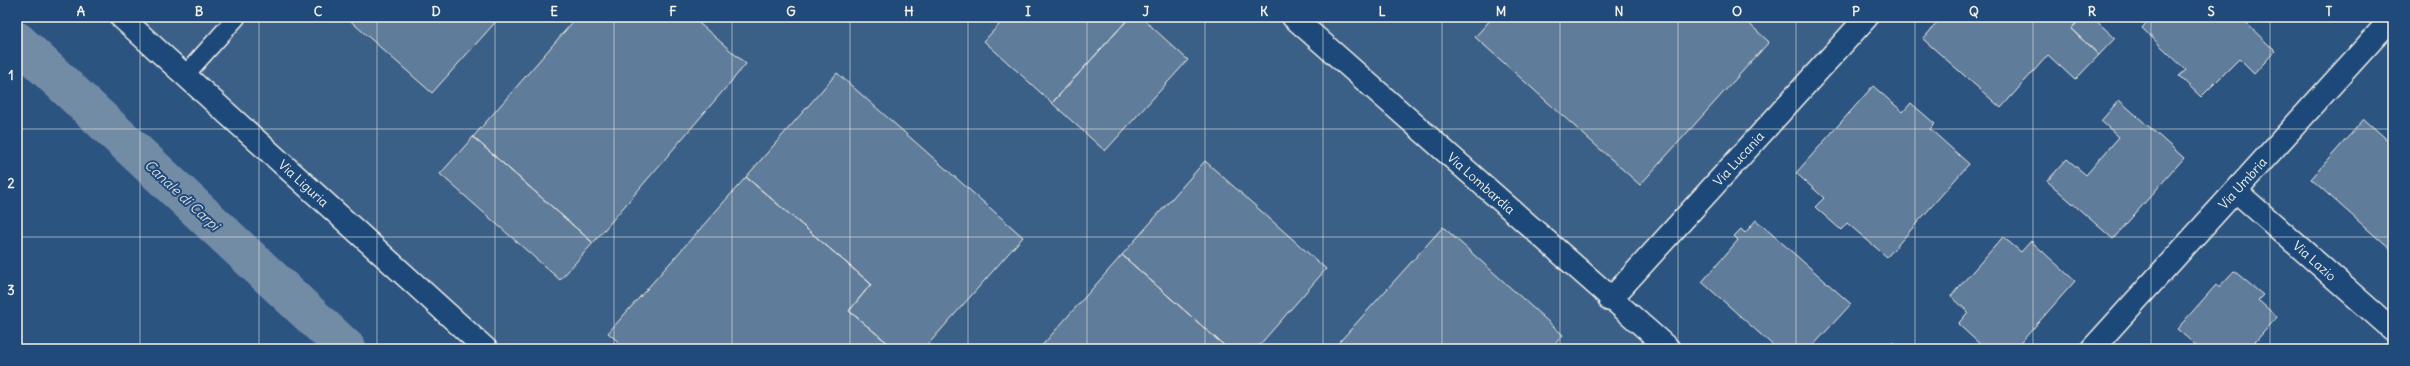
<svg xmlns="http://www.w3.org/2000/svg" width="2410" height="366" font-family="Delius,sans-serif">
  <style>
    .built { fill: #3b6088 }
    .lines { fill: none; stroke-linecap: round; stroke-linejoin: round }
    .canal { stroke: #738ca6; stroke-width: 39 }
    .building { fill: #5e7b9a; stroke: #f4f1e8 }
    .lane-casing { stroke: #f4f1e8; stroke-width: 20 }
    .street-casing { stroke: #f4f1e8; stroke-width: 25 }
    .lane { stroke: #1f4a7a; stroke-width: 17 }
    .street { stroke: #1f4a7a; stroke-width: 22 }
    .grid { fill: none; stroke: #f4f1e8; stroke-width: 1; stroke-opacity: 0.55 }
    .labels { text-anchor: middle; stroke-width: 4; stroke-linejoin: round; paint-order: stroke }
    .street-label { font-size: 13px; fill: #f4f1e8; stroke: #1f4a7a }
    .water-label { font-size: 14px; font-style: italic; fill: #dadddb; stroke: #1f4a7a }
    .neatline { fill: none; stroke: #f4f1e8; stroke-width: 1.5 }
    .grid-label { font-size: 13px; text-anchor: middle; font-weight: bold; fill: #f4f1e8 }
  </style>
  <rect width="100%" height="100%" fill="#2c5481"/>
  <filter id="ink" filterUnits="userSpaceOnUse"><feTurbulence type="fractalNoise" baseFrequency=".025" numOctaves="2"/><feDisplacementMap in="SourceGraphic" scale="8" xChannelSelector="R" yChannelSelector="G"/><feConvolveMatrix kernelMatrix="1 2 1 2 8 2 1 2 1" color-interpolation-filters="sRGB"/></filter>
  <g filter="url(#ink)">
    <path class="built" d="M103,17h1760l-247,279 64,53h-1212z"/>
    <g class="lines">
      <path class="canal" d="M17,41l330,308"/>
    </g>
    <path class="building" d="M346,17h154l-68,76z
      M577,17h115l54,47 -153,179 -120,-106z
      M771,17h11l-5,5z
      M1006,17h124l-78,86 -68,-62z
      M1130,17h11l47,43 -83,91 -53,-48z
      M1493,17h249l27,25 -129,143 -165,-148z
      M1942,17h140l-11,12 28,26 -24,25 -27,-25 -47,53 -78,-69z
      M2082,17h10l23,21 -16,17 -28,-26z
      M2151,17h89l35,34 -21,23 -15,-15 -38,38 -22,-21 7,-6 -44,-42z
      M837,73l186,164 -99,112h-29l-46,-38 22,-27 -125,-107z
      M1873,86l30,26 8,-9 24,21 -5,5 39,35 -82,93 -40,-34 -6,7 -26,-23 9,-9 -28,-25z
      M2119,100l65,58 -71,81 -66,-58 20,-22 19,16 33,-38 -18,-16z
      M2364,119l29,26 -1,106 -81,-72z
      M473,137l120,106 -33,37 -120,-106z
      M1205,161l121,108 -70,80h-28l-106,-94z
      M746,177l125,107 -22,27 46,38h-268l-19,-16z
      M1756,220l95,84 -41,45h-33l-75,-67 36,-42 -4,-4 7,-7 4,4z
      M1443,227l120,108 -13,14h-217z
      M2003,237l18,15 10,-11 44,40 -60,68h-30l-27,-25 10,-12 -17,-16z
      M1122,255l106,94h-189z
      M2234,271l29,24 -5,5 19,17 -28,32h-49l-23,-20 39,-44 3,2z
      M1892,342l8,7h-14z"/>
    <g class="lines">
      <defs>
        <path id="lane" d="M185,75l52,-58"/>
        <g id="street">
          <path id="s1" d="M121,17l365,332"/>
          <path id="s2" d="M1293,17l376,332"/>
          <path id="s3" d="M2236,191l157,139"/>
          <path id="s4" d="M1610,300l257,-283"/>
          <path id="s5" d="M2092,349l301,-332"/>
        </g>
      </defs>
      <use href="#lane" class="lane-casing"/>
      <use href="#street" class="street-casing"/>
      <use href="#lane" class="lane"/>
      <use href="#street" class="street"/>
    </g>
  </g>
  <path class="grid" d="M140,17v332M259,17v332M377,17v332M495,17v332M614,17v332M732,17v332M850,17v332M968,17v332M1087,17v332M1205,17v332M1323,17v332M1442,17v332M1560,17v332M1678,17v332M1796,17v332M1915,17v332M2033,17v332M2151,17v332M2270,17v332M17,129h2376M17,237h2376"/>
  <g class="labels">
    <g class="street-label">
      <text dy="5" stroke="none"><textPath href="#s4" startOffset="191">Via Lucania</textPath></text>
      <text dy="5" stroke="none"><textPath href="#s1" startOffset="247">Via Liguria</textPath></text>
      <text dy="5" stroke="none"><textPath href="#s5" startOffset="224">Via Umbria</textPath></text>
      <text dy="5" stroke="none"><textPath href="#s2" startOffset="251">Via Lombardia</textPath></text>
      <text dy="5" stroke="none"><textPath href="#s3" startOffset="105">Via Lazio</textPath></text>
    </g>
    <g class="water-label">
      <text transform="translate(182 195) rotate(43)" y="5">Canale di Carpi</text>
    </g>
  </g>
  <rect width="2410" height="366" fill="none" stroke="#1f4a7a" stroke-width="44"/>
  <rect x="22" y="22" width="2366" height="322" class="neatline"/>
  <g class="grid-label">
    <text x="81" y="16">A</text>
    <text x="199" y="16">B</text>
    <text x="318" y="16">C</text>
    <text x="436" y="16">D</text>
    <text x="554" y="16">E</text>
    <text x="673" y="16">F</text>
    <text x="791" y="16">G</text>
    <text x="909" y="16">H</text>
    <text x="1028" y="16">I</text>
    <text x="1146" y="16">J</text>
    <text x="1264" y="16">K</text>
    <text x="1382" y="16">L</text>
    <text x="1501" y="16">M</text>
    <text x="1619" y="16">N</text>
    <text x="1737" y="16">O</text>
    <text x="1856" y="16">P</text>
    <text x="1974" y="16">Q</text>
    <text x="2092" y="16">R</text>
    <text x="2211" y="16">S</text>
    <text x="2329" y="16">T</text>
    <text x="11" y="80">1</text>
    <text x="11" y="188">2</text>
    <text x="11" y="295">3</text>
  </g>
</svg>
